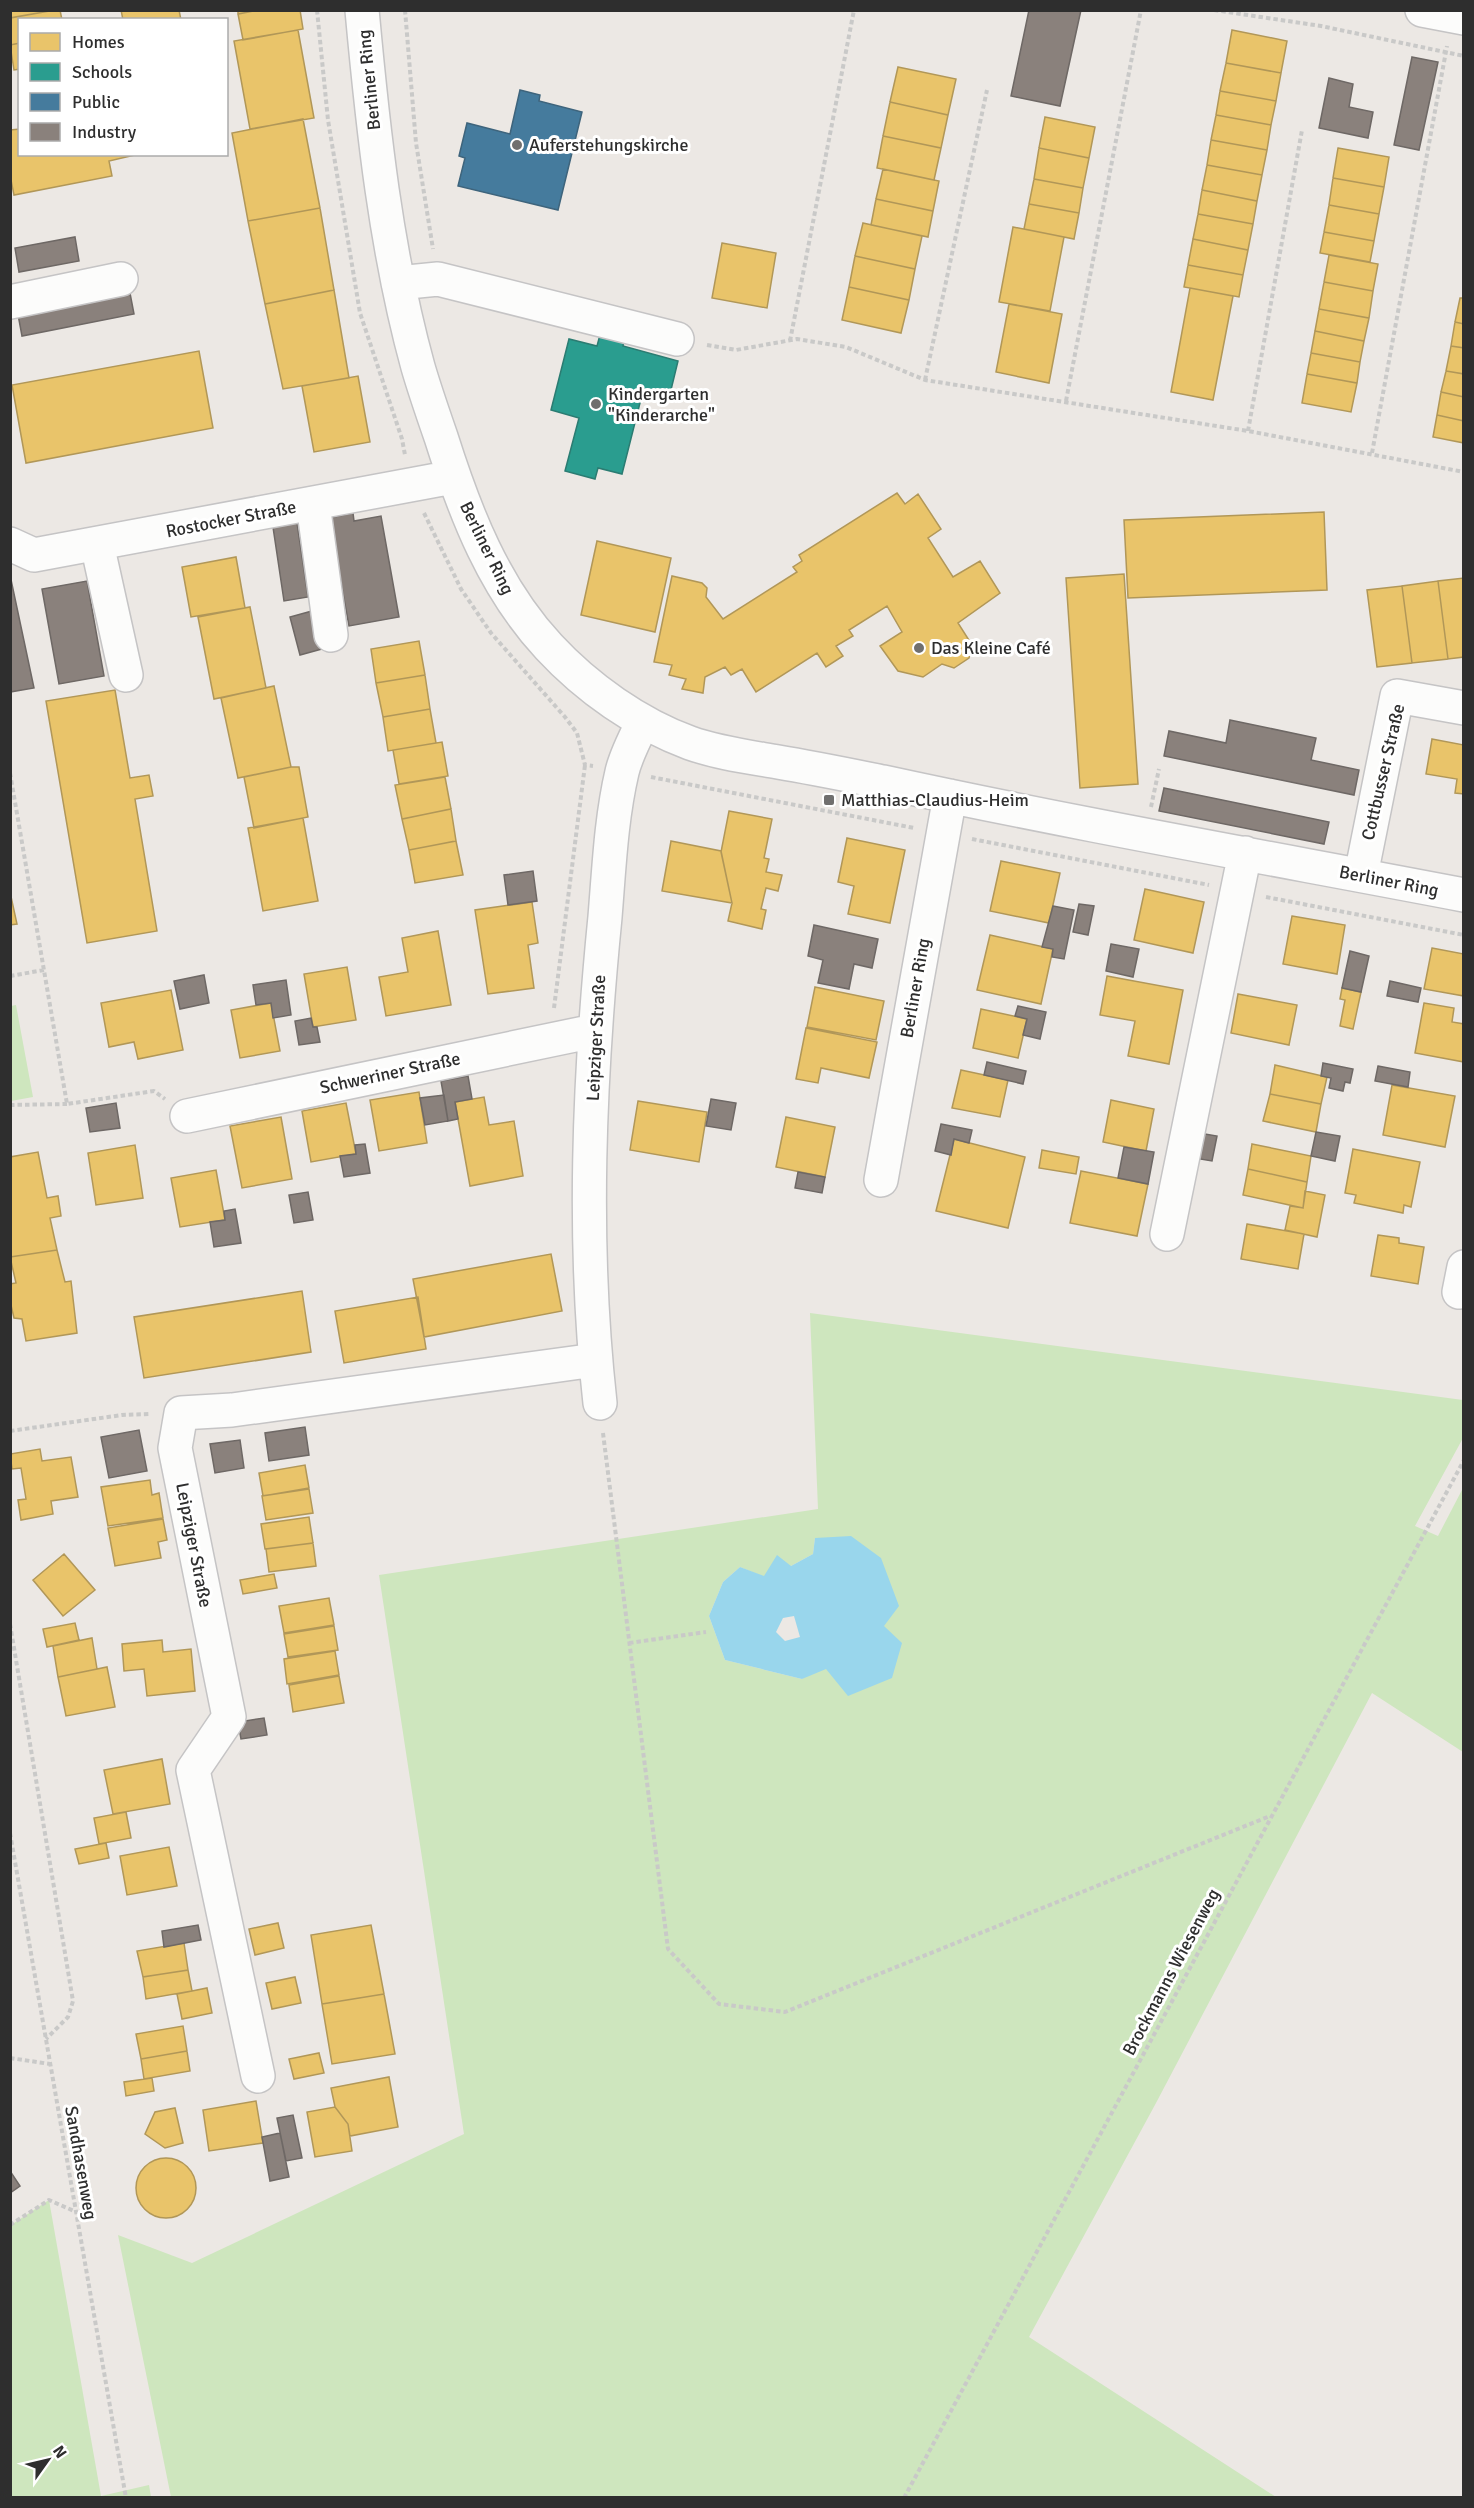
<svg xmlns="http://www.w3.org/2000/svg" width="1474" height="2508" font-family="Signika,sans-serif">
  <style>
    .green { fill: #cee6be; fill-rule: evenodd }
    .water { fill: #99d6ec; fill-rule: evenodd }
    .homes { fill: #e9c46a; stroke: #b19758; stroke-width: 1.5 }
    .schools { fill: #2a9d8f; stroke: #2b7c72; stroke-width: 1.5 }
    .public { fill: #457b9d; stroke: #3e647c; stroke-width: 1.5 }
    .industry { fill: #8a817c; stroke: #6e6865; stroke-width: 1.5 }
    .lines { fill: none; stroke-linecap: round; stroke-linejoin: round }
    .minor-casing { stroke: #c5c4c5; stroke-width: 36 }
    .path { stroke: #c9c9c8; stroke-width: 4; stroke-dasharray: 4.5 3; stroke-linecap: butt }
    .minor { stroke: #fcfcfb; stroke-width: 33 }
    .poi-dot { fill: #706f6e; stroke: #fff; stroke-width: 2 }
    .labels { text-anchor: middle; stroke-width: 6; stroke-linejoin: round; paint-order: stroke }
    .street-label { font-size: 18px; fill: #2e2e2e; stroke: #fff }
    .poi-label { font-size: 18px; fill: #2e2e2e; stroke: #fff; text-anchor: start }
  </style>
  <rect width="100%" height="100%" fill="#ece8e4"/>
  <path class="green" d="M16,1005l17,92 -22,4v-95z
    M810,1313l653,87v38l-48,88 23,10 25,-48v264l-91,-59 -216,410 -127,234 247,160h-1105l-53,-262 74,28 272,-129 -85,-559 439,-66zM815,1538l69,88 -82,53 -77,-19 -16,-44 14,-34 17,-15 24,10 27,-11 22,-12z
    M49,2200l52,296 48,-11 2,12h-140v-272z"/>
  <path class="water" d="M851,1536l30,22 18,48 -15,20 18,17 -10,35 -44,18 -22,-27 -24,10 -77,-19 -16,-44 14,-34 17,-15 24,9 13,-21 14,11 22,-12 2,-16zM794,1616l6,21 -15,4 -9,-9 7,-14z"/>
  <path class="homes" d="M10,10h45l-45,8z
    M55,10h5l2,10h-42v23l-10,2v-27z
    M121,10h58l2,10h-58z
    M238,10h20l-20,4z
    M258,10h42l3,19 -60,11 -5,-26z
    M298,30l16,88 -64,11 -16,-88z
    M1232,30l55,11 -6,32 -55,-10z
    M20,43v26l-6,1 -4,-25z
    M1226,63l55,10 -5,28 -56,-10z
    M898,67l58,12 -8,36 -58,-13z
    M1220,91l56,10 -5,24 -55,-10z
    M890,102l58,13 -7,33 -58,-12z
    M1216,115l55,10 -4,25 -56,-10z
    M1045,117l50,10 -6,31 -50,-10z
    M303,119l17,89 -72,13 -16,-88z
    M20,129v25h119l-30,7 3,15 -98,19 -4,-20v-45z
    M883,136l58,12 -7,32 -57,-12z
    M1211,140l56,10 -5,25 -55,-10z
    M1039,148l50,10 -6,30 -49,-9z
    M1338,148l51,9 -5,30 -51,-9z
    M1207,165l55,10 -5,26 -55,-11z
    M883,169l56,12 -6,30 -57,-12z
    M1333,178l51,9 -5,27 -50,-9z
    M1034,179l49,9 -4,25 -50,-9z
    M1202,190l55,11 -4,23 -55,-10z
    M876,199l57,12 -5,26 -57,-12z
    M1029,204l50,9 -5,26 -50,-10z
    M1329,205l50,9 -5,27 -50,-9z
    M320,208l14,82 -69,14 -17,-83z
    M1198,214l55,10 -5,26 -55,-11z
    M863,223l59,13 -7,33 -60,-13z
    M1013,227l51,10 -14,74 -51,-9z
    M1324,232l50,9 -4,21 -50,-9z
    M1193,239l55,11 -5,25 -55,-10z
    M722,243l54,10 -9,55 -55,-10z
    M1329,255l49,9 -5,27 -49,-9z
    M855,256l60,13 -6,31 -60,-13z
    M1188,265l55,10 -4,22 -55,-10z
    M1324,282l49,9 -4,27 -50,-9z
    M849,287l60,13 -8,33 -59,-13z
    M1190,288l43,8 -20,104 -42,-8z
    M334,290l15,88 -66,11 -18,-85z
    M1460,298h4v26l-9,-2z
    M1009,304l53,10 -13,69 -53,-11z
    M1319,309l50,9 -5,23 -49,-10z
    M1455,322l9,2v24l-13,-2z
    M1315,331l49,10 -4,21 -49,-9z
    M1451,346l13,2v26l-18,-3z
    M199,351l14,77 -187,35 -14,-78z
    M1311,353l49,9 -3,21 -50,-9z
    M1446,371l18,3v23l-23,-5z
    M1307,374l50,9 -6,29 -49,-9z
    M358,376l12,66 -56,10 -12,-66z
    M1441,392l23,5v24l-27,-6z
    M1437,415l27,6v22l-31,-6z
    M897,493l8,11 13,-10 23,35 -13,9 25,39 27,-16 20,32 -42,30 14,22 -3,13 -15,10 -12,-4 -19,13 -25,-6 -18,-25 22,-14 -15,-26 -38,24 4,6 -17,10 7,10 -17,11 -9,-14 -61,39 -14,-23 -11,6 -6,-8 -20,10 -2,16 -21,-4 4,-10 -17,-4 3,-10 -18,-3 18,-86 30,7 5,5 -1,9 17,22 74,-47 -4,-5 9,-6 -3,-6z
    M1324,512l3,78 -199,8 -4,-78z
    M597,541l74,17 -16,74 -74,-17z
    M236,557l9,51 -54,9 -9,-50z
    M1124,574l14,210 -58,4 -14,-210z
    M1464,578v79l-16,2 -10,-78z
    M1438,581l10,78 -36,4 -10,-77z
    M1402,586l10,77 -35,4 -10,-77z
    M250,607l16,81 -52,11 -16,-82z
    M419,641l6,34 -49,8 -5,-34z
    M425,675l5,34 -47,8 -7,-34z
    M274,686l17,81 -53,11 -17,-80z
    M115,690l15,88 19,-3 4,21 -18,3 22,132 -70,12 -41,-242z
    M430,709l6,34 -48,8 -5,-34z
    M1432,739l32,6v49l-9,-1 2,-14 -31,-5z
    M442,742l6,34 -49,8 -6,-34z
    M291,767h8l9,50 -54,11 -10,-51z
    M445,777l6,32 -49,10 -7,-34z
    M451,809l5,32 -47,9 -7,-31z
    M729,811l43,8 -8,39 5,1 -3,13 16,3 -4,16 -12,-3 -5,21 5,1 -4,19 -34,-8 4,-18 -11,-51z
    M303,818l15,83 -55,10 -15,-83z
    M847,838l58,12 -15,73 -42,-9 6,-28 -16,-4z
    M456,841l7,34 -48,8 -6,-33z
    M671,841l50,10 11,52 -70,-12z
    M1001,861l59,12 -11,50 -59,-12z
    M1145,889l59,13 -11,51 -59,-13z
    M10,892l7,32 -7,1z
    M532,902l6,41 -10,2 6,43 -46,6 -13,-84z
    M1292,916l53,9 -8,49 -54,-10z
    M438,931l13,74 -65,11 -7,-39 29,-5 -6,-34z
    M990,935l63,14 -12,55 -64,-14z
    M1432,948l32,6v42l-40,-7z
    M347,967l9,53 -43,7 -9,-53z
    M1107,976l76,14 -14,74 -41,-8 7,-35 -35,-6z
    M815,987l69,14 -8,39 -69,-13z
    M1342,988l19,4 -8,37 -13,-3 5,-26 -5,-1z
    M171,990l12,60 -45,9 -4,-17 -25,5 -8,-44z
    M1238,994l59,11 -8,40 -58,-12z
    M271,1003l9,48 -40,7 -9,-48z
    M1424,1003l30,5 -2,14 12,2v38l-49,-9z
    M981,1009l46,10 -9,39 -45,-10z
    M806,1028l71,14 -8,36 -48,-10 -3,15 -22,-4z
    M1275,1065l52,12 -6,27 -51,-10z
    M961,1070l47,10 -8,37 -48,-9z
    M1392,1085l63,11 -10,51 -62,-12z
    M419,1092l8,51 -48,8 -9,-51z
    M1270,1094l51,10 -5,28 -53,-11z
    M484,1097l5,28 25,-4 9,55 -53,10 -15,-84z
    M1111,1100l43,9 -8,42 -43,-9z
    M638,1101l69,11 -8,50 -69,-12z
    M346,1103l10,51 -45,8 -9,-51z
    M281,1117l11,62 -50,9 -12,-62z
    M786,1117l49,10 -10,50 -49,-10z
    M954,1139l71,18 -17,71 -72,-17z
    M1252,1144l59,12 -4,26 -59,-13z
    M135,1145l8,53 -47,7 -8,-52z
    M1353,1149l67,13 -9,45 -7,-2 -1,8 -49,-10 2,-8 -11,-2z
    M1042,1150l37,7 -3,17 -37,-6z
    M38,1152l9,46 11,-2 3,20 -11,2 7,32 -47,7v-100z
    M1248,1169l59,13 -4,26 -60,-13z
    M216,1170l9,50 -45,7 -9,-49z
    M1081,1171l67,13 -11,52 -67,-13z
    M1305,1191l20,4 -8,42 -32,-7 5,-24 13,2z
    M1247,1224l57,10 -6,35 -57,-10z
    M1378,1235l21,3v5l25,4 -6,37 -47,-8z
    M57,1250l8,32 6,-1 6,52 -51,8 -4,-22 -8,-1 -4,-17v-17l6,-1 -6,-26z
    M551,1254l11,57 -138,26 -11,-58z
    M302,1291l9,61 -167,26 -10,-61z
    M418,1297l8,52 -82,14 -9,-52z
    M40,1449l2,12 29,-4 7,40 -27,4 2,13 -32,6 -3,-20 8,-1 -5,-31 -9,1 -2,-15z
    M305,1465l4,23 -46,8 -4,-23z
    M150,1480l2,15 7,-2 4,25 -55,8 -7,-39z
    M309,1489l4,24 -47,7 -4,-24z
    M309,1517l4,26 -48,6 -4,-25z
    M163,1519l4,21 -9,2 3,16 -46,8 -7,-38z
    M313,1543l3,23 -47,6 -3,-23z
    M64,1554l31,36 -32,26 -30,-36z
    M274,1574l3,14 -34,6 -3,-14z
    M329,1598l5,27 -50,8 -5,-27z
    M75,1623l4,17 -32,7 -4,-18z
    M334,1626l4,24 -50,7 -4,-23z
    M92,1638l5,31 -39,8 -5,-31z
    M162,1640l1,12 28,-3 4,42 -48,5 -3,-27 -20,2 -2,-27z
    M335,1651l4,24 -52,9 -3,-25z
    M107,1667l8,40 -49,9 -8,-39z
    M339,1676l5,27 -51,9 -4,-27z
    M162,1759l8,45 -57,10 -9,-44z
    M126,1812l5,26 -32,6 -5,-26z
    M106,1843l3,15 -30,6 -4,-15z
    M169,1847l8,39 -50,9 -7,-39z
    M278,1923l6,25 -29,7 -6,-26z
    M371,1925l13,69 -62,10 -11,-69z
    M184,1943l4,27 -45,7 -6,-26z
    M188,1970l4,21 -46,8 -3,-22z
    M295,1977l6,26 -29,6 -6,-26z
    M207,1988l5,25 -30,6 -5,-25z
    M384,1994l11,60 -63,10 -10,-60z
    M183,2026l4,25 -46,8 -5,-25z
    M187,2051l3,20 -46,8 -3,-20z
    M319,2053l5,20 -30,6 -5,-20z
    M389,2077l9,50 -48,9 -2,-12 -13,-17 -4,-19z
    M152,2078l2,13 -28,5 -2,-14z
    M256,2101l7,42 -54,8 -6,-41z
    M335,2107l13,17 4,27 -37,6 -8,-45z
    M175,2108l8,35 -18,5 -20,-14 10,-22z
    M136 2188a30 30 0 1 1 60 0a30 30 0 1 1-60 0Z"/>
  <path class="schools" d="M600,335l24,6 -1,5 55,15 -9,37 -26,-7 -21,83 -24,-6 -3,11 -30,-8 14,-53 -28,-8 18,-71 28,7z"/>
  <path class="public" d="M520,90l20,5 -1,6 43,11 -24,98 -100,-24 7,-28 -6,-2 8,-33 43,11z"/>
  <path class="industry" d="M1029,10h52l-21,96 -49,-10z
    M1412,57l26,5 -19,88 -25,-5z
    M1329,78l24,6 -4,23 24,5 -5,26 -49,-10z
    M75,237l4,24 -60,11 -4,-24z
    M129,288l5,26 -112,22 -5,-27z
    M353,513l1,8 27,-5 18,101 -50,9 -20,-108z
    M297,523l11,74 -24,4 -11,-74z
    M10,575l24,113 -24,4z
    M87,581l17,95 -45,8 -17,-95z
    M312,611l10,38 -22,6 -10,-38z
    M1230,720l86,18 -5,22 48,10 -5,25 -190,-39 5,-25 57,12z
    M1164,788l165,34 -5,22 -165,-33z
    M533,871l4,30 -29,4 -4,-30z
    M1079,904l15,2 -6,29 -15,-3z
    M1053,906l21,4 -10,49 -12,-2 1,-8 -11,-2z
    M814,925l64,14 -6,29 -18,-4 -5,25 -31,-6 5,-23 -15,-4z
    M1111,944l28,5 -6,28 -27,-6z
    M1350,951l19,5 -8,36 -19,-4z
    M204,975l5,28 -29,6 -6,-28z
    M286,980l5,35 -18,3 -2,-15 -15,2 -3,-20z
    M1390,981l31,7 -3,14 -31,-6z
    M1018,1006l28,6 -6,27 -17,-4 4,-16 -12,-3z
    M311,1018l2,9h4l3,15 -21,3 -4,-24z
    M987,1062l39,9 -3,13 -39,-9z
    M1323,1063l30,6 -3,14 -5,-1 -2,9 -14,-3 2,-10 -10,-2z
    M1378,1066l32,6 -2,15 -33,-6z
    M468,1076l4,23 -17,3 3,17 -10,2 -7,-40z
    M444,1095l4,26 -23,4 -5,-27z
    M711,1099l25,4 -5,27 -25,-4z
    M116,1103l4,25 -30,4 -4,-24z
    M941,1124l31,6 -3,13 -15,-4 -3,16 -16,-4z
    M1316,1132l24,4 -5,25 -24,-5z
    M1199,1133l18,3 -5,25 -18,-3z
    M365,1144l5,29 -26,4 -4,-21 16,-2 -1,-9z
    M1124,1147l30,5 -6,32 -30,-6z
    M798,1172l27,5 -3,16 -27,-5z
    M308,1192l5,28 -19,3 -5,-28z
    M235,1209l6,34 -27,4 -4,-25 15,-2 -1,-9z
    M305,1427l4,28 -40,6 -4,-28z
    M139,1430l8,41 -38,7 -8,-41z
    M240,1440l4,28 -29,5 -5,-29z
    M264,1718l3,17 -26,4 -3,-17z
    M198,1925l3,15 -37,7 -2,-16z
    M293,2115l9,43 -16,3 -9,-43z
    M280,2133l9,44 -19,4 -8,-44z
    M10,2171l10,15 -10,7z"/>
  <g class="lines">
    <defs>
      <path id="minor" d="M362,10c11,120 24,241 56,357 7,24 15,47 23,70 24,76 53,151 108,210 38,41 89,77 141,96 28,10 59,14 88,19 36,6 70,13 105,20 193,42 387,76 581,113
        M1422,10l42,8
        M398,283l40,-4 239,60
        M10,302l111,-23
        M313,504l18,131
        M10,544l24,11 419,-78
        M97,544l29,131
        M1361,875l36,-179 67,12
        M187,1116l407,-85
        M881,1180l69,-384
        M1167,1234l78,-381
        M1459,1292l5,-25
        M600,1403c-18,-161 -11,-325 5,-486 4,-48 6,-98 17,-145 4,-17 13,-34 21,-50
        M258,2076l-65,-306 36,-53 -54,-269 6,-35 51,-3 363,-50"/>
    </defs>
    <use href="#minor" class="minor-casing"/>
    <path class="path" d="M317,10l11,110 32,193 42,126 3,16
      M405,10l11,133 17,106
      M1214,10l107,16 143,30
      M790,341l64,-331
      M707,345l29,5 61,-11 49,8 79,33 323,51 216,41
      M925,380l62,-290
      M1066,401l75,-391
      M1248,431l54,-301
      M1372,453l75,-407
      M424,513l37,76 30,44 74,84 12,16 8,32 8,1
      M10,773l57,331 87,-13 11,8
      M651,777l263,51
      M1151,807l8,-38
      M972,839l237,46
      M1266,897l198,38
      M10,976l34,-6
      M554,1008l31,-243
      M10,1105l57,-1
      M10,1431l112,-16 28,-1
      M603,1433l65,516 51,55 66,8 485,-196
      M10,1624l63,377 -5,16 -22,22
      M629,1643l77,-11
      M10,1833l116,665
      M10,2058l40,6
      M10,2225l39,-25 25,11
      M904,2498l560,-1038"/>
    <use href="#minor" class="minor"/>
  </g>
  <g class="poi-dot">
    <circle cx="517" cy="145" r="6"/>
    <circle cx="596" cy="404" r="6"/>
    <circle cx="919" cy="648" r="6"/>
    <rect x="823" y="794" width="12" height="12" rx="3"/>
  </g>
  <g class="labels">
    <g class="street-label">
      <text transform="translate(369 80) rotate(-96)" y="6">Berliner Ring</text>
      <text transform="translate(231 519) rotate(-11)" y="6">Rostocker Straße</text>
      <text transform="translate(487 548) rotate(64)" y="6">Berliner Ring</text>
      <text transform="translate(1383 772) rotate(-77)" y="6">Cottbusser Straße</text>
      <text transform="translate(1389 881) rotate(11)" y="6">Berliner Ring</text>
      <text transform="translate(915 988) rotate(-80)" y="6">Berliner Ring</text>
      <text transform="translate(596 1038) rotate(-87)" y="6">Leipziger Straße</text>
      <text transform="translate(390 1073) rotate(-12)" y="6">Schweriner Straße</text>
      <text transform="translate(194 1545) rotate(79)" y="6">Leipziger Straße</text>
      <text transform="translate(1171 1972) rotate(-62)" y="6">Brockmanns Wiesenweg</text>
      <text transform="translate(81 2163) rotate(80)" y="6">Sandhasenweg</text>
    </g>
    <g class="poi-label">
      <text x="529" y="151">Auferstehungskirche</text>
      <text x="608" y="400">Kindergarten<tspan x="608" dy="21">"Kinderarche"</tspan></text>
      <text x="931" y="654">Das Kleine Café</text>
      <text x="841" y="806">Matthias-Claudius-Heim</text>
    </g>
  </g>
  <rect width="1474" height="2508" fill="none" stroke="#2e2e2e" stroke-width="24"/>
  <rect x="18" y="18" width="210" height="138" fill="#ffffff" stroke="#ababab" stroke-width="1.5"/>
  <rect x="30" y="33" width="30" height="18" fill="#e9c46a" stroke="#ababab" stroke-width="1.5"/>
  <text x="72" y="48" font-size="18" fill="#2e2e2e">Homes</text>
  <rect x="30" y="63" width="30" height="18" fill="#2a9d8f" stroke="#ababab" stroke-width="1.5"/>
  <text x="72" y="78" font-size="18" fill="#2e2e2e">Schools</text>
  <rect x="30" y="93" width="30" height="18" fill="#457b9d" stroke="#ababab" stroke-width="1.5"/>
  <text x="72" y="108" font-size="18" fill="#2e2e2e">Public</text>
  <rect x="30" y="123" width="30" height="18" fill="#8a817c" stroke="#ababab" stroke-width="1.5"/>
  <text x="72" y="138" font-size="18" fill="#2e2e2e">Industry</text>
  <g transform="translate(48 2460) rotate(56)" stroke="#ffffff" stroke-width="4.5" paint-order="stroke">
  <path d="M0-4.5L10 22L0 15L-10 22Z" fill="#2e2e2e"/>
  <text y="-9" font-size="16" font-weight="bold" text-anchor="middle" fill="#2e2e2e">N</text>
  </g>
</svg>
